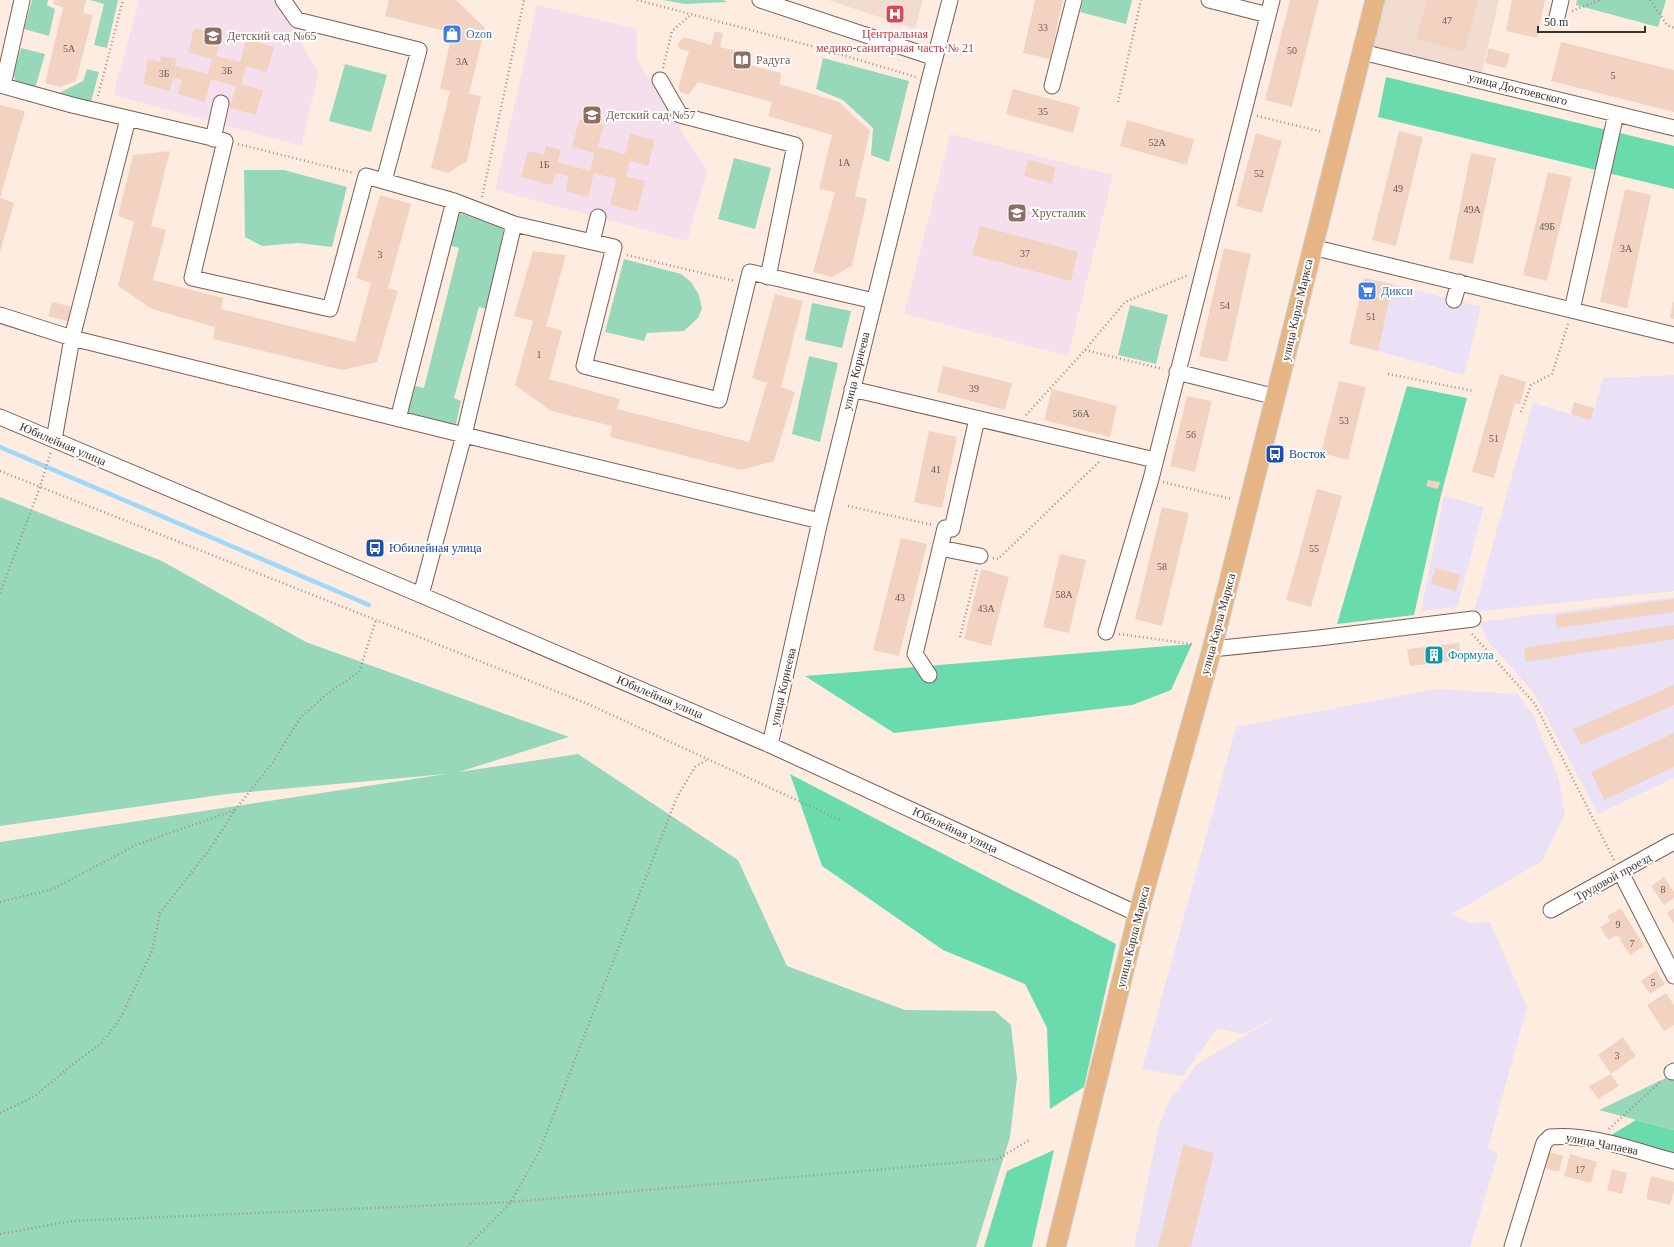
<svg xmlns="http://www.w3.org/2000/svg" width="1674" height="1247" font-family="'Times New Roman',serif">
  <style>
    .built { fill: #f2dccf }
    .industrial { fill: #ebe1f6 }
    .education { fill: #f5dfec }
    .green { fill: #98d8ba }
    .forest { fill: #6adbad }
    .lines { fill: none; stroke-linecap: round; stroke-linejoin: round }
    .stream { stroke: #9fd9f9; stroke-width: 4.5 }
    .building { fill: #f2d3c1 }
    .minor-casing { stroke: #7a5f50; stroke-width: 17 }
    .major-casing { stroke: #d4d2d0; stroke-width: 21 }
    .path { stroke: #a19289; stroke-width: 2.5; stroke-dasharray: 1 3; stroke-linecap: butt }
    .minor { stroke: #fff; stroke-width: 15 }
    .major { stroke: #e5b585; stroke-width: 19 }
    .labels { text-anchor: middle; stroke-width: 4; stroke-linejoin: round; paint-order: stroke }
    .number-label { font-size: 10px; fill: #6a5a50 }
    .shop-label { font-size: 12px; fill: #366cbe; stroke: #fff; text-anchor: start }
    .health-label { font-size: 12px; fill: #be3a42; stroke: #fff }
    .education-label { font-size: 12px; fill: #785e54; stroke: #fff; text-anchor: start }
    .street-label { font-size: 12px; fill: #3d312a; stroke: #fff }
    .transit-label { font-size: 12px; fill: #164399; stroke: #fff; text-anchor: start }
    .culture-label { font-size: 12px; fill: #0d838f; stroke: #fff; text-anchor: start }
  </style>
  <rect width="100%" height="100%" fill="#ffece1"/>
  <path class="built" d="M828,0h95l-8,29z
    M1382,0h117l-18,76 -112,-29z"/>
  <path class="industrial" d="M1393,284l88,23 -17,68 -86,-24z
    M1674,375v216l-200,21 40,-144 19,-65 58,17 12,-42z
    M1444,496l40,11 -27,100 -36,4z
    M1674,597v181l-76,36 -65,-122 -47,-53 -6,-17z
    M1436,689l82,5 17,24 24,62 6,34 -23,47 -90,53 17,9 21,-1 37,85 -39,141 10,6 -28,93h-336l25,-121 10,-24 28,-38 79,-47 -33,17 -26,-6 -34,48 -41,-7 94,-342z"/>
  <path class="education" d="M139,0h137l43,73 -18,73 -188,-51z
    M537,5l100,24v30l70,112 -20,70 -192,-51z
    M950,134l163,41 -45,181 -164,-42z"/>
  <path class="green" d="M32,0h16l-1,5 8,4 -6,27 -25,-7z
    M90,0h28l-11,48 -13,-3 10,-41z
    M663,0h60l5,2 -43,2z
    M1083,0h49l-6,24 -46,-12z
    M1577,0h89l-8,27 -82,-22z
    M21,48l24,6 -10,35 -19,-7 -3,-9z
    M823,58l86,23 -20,81 -18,-7 2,-27 -30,-28 -27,-11z
    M345,64l42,11 -16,57 -42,-11z
    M87,69l12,3 -8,30 -32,-9 24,-12z
    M734,158l37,10 -16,61 -37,-10z
    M244,170h40l63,17 -15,60 -34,-4 -36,3 -17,-9z
    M460,213l44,15 -16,81 -9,-2 -25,91 7,3 -5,23 -7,3 -39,-10 -4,-4 9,-27 9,2 35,-140 -11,-3z
    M624,259l57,15 10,8 8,13 3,14 -4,9 -14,13 -37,2 -3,8 -39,-9z
    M812,303l39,8 -9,37 -37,-8z
    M1130,305l38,10 -12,49 -38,-9z
    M809,356l29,7 -18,79 -28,-8z
    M0,497l162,64 144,81 263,95 -110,35 119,-18 160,106 49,106 118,44 90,1 16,14 6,53 -7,59 -34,110h-976v-405l446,-68 -219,20 -227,32z
    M1674,1074v56l-75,-20z"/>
  <path class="forest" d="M1386,77l288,69v43l-296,-72z
    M1407,386l60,12 -26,97 -27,120 -77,9z
    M1192,644l-21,46 -39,15 -238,28 -89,-57z
    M790,774l326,170 -32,143 -34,22 -3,-81 -22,-44 -82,-34 -121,-84z
    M1636,1120l38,10v25l-66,-18z
    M1054,1150l-22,97h-48l23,-76z"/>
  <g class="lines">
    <path class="stream" d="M0,447l369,158"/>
  </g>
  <path class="building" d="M54,0h32l-3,13 10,2 -17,66 -16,6 -15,-4 18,-76 -10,-3z
    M385,0h71l29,28 -16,66 12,2 -14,65 -19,12 -17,-5 19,-77 -10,-2 12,-56 -67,-17 4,-15z
    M1035,0h28l-13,59 -27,-6z
    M1290,0h29l-27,107 -27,-7z
    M1427,0h51l-14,52 -48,-13z
    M1512,0h33l-8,38 -31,-7z
    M194,28l28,7 -6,21 24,6 6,-23 28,8 -7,25 -21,-6 -5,18 22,6 -7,25 -26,-7 6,-22 -25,-7 -6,23 -27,-8 4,-14 -9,-2 -3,13 -27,-7 5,-25 12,3 1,-6 16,3 -2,7 33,8 4,-15 -24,-7z
    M715,32l8,1 -3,14 32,8 -2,10 31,8 -1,11 59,18 31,29 -15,65 12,3 -15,67 -21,11 -18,-5 22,-80 -16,-3 13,-54 -64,-19 4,-14 -74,-20 -9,12h-4l-4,-2 -3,-4 11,-37 -9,-2 -2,-2v-4l6,-6 27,8z
    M1561,42l113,28v42l-123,-31z
    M1489,48l21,6 -4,14 -21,-5z
    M1013,89l67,18 -7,26 -67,-19z
    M0,105l25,6 -25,87z
    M579,119l25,6 -6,22 27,7 5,-20 25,6 -7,26 -18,-5 -4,15 19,5 -8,31 -27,-7 6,-26 -22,-6 -6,24 -23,-6 4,-15 -13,-3 -4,12 -31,-8 7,-26 16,4 2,-9 15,4 -3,12 32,9 5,-18 -23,-6z
    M1127,120l67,19 -7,26 -67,-19z
    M1399,131l24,6 -27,109 -24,-6z
    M1256,133l26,8 -20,72 -26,-7z
    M170,151l-19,75 15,4 -13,50 70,18 -2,11 134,33 16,-59 -15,-5 24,-83 31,9 -23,84 10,3 -21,71 -35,8 -129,-31 2,-12 -63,-18 -34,-23 16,-64 -16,-6 15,-61z
    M1471,153l25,5 -23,106 -24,-5z
    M1028,160l28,7 -4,17 -28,-8z
    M1548,172l24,5 -25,104 -24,-6z
    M1625,189l26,6 -24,113 -27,-6z
    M0,198l14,5 -14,49z
    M980,226l98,26 -7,29 -99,-26z
    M1224,248l27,6 -24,108 -28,-6z
    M533,251l33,4 -20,71 16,5 -13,48 71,20 -3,10 132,33 18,-59 -15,-5 23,-84 28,7 -22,86 14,5 -21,69 -33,9 -131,-33 2,-11 -61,-15 -36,-26 18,-64 -19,-5z
    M1364,278l29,6 -15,67 -29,-7z
    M52,302l21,5 -3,15 -22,-6z
    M1673,302h1v17l-4,-1z
    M943,366l69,17 -7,27 -68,-18z
    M1500,374l26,8 -6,22 -5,-1 -21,75 -22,-6z
    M1339,381l27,6 -18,73 -27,-7z
    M1052,389l65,17 -7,31 -66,-17z
    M1187,396l25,5 -17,71 -25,-6z
    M1574,402l20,6 -3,12 -20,-6z
    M929,431l28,6 -15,71 -28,-6z
    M1428,480l12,2 -2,7 -12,-3z
    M1317,489l25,7 -31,111 -25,-7z
    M1162,507l27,6 -27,113 -27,-7z
    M901,538l26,6 -28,112 -26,-6z
    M1060,554l26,6 -17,73 -26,-6z
    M1435,568l26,7 -5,16 -25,-7z
    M981,569l28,8 -18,69 -27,-7z
    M1674,599v13l-117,16 -2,-13z
    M1674,625v14l-149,23 -1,-14z
    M1459,643l2,17 -51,6 -3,-17z
    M1674,685v20l-93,40 -8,-16z
    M1674,733v34l-70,33 -13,-28z
    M1664,877l10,15v6l-10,7 -13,-19z
    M1621,908l23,38 -14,9 -10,-15 6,-4 -6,3 -2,-4 -10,5 -8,-13 10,-6 -3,-5z
    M1674,908v16l-7,-11z
    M1656,970l9,14 -15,10 -9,-13z
    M1666,993l8,12v20l-10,6 -17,-26z
    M1623,1037l13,19 -25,18 8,12 -21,13 -9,-13 22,-12 -13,-19z
    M1183,1145l31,8 -23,94h-33z
    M1549,1152l14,4 -4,16 -14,-4z
    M1570,1154l27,8 -6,21 -27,-7z
    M1612,1169l15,4 -5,21 -15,-4z
    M1651,1176l23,6v8l-4,15 -24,-6z"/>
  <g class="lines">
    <defs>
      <path id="minor" d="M283,0l14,20 122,30 -35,131
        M760,0l175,58
        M1209,0l59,15
        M1557,17l4,-17
        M1362,52l312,76
        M660,80l20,35 115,30 -27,132
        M0,85l72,20 153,36 -33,137 138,31 36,-133 88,25 60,23 100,23 -30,119 135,34 31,-128 124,29
        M3,85l19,-85
        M1052,86l22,-86
        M213,139l8,-36
        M592,242l6,-25
        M1312,247l362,88
        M1454,300l5,-18
        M1572,310l44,-196
        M0,315l72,23 392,97 356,86
        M1177,372l99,25
        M852,389l303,71
        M0,417l421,178 349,150 368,169
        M398,419l56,-218
        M54,440l18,-102 56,-219
        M940,548l40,8
        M421,595l43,-160 50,-211
        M1106,632l45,-153 121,-479
        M1212,649l107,-11 154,-19
        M929,675l-14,-21 30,-126 7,1 25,-110
        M770,745l50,-224 109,-440 21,-81
        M1621,873l53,103
        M1551,910l123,-68
        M1672,1072l2,-1
        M1512,1247l32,-104 6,-6c40,-4 85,14 124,24"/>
      <path id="major" d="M1056,1247l82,-333 74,-265 163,-649"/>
    </defs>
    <use href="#minor" class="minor-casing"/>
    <use href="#major" class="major-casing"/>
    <path class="path" d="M637,0l182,48 97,29
      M1650,0l17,25 7,3
      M1572,11l28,-11
      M663,68l9,-37 20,-17
      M98,96l25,-96
      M1118,102l23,-102
      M1257,116l66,16
      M238,144l116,29
      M482,197l42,-197
      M627,255l108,26
      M1085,350l78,19
      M1388,374l86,17
      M1521,412l10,-27 21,-11 16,-50
      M1026,415l59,-65 40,-48 63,-27
      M0,471l588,233 252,116
      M1163,482l68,17
      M848,506l85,19
      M993,558l5,1 101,-97
      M0,593l40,-106 11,-35
      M1119,634l73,10
      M1472,634l63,70 79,156
      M960,637l17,-68
      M0,902l53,-13 83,-44 99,-35
      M0,1113l35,-17 43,-36 23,-16 19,-25 32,-68 8,-38 52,-67 23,-36 38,-48 28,-45 27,-24 31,-21 17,-52
      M1609,1129l52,-48
      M0,1234l72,-13 439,-19 487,-43 31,-19
      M467,1247l44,-45 28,-50 138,-355 18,-30 13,-8"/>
    <use href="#minor" class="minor"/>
    <use href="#major" class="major"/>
  </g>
  <defs>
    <symbol id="hospital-square" viewBox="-11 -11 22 22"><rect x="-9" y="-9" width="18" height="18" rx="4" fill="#e0444e" stroke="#fff"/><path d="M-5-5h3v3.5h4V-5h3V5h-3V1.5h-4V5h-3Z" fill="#fff"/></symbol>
    <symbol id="shop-square" viewBox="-11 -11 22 22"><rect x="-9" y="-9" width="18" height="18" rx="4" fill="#3f7fe0" stroke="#fff"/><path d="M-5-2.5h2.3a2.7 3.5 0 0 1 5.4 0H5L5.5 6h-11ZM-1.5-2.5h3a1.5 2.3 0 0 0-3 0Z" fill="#fff"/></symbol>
    <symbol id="school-square" viewBox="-11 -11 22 22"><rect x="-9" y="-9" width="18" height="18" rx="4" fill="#8d6e63" stroke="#fff"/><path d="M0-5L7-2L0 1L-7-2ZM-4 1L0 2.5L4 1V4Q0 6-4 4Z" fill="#fff"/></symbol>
    <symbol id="library-square" viewBox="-11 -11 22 22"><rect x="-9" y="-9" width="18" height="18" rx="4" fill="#8d6e63" stroke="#fff"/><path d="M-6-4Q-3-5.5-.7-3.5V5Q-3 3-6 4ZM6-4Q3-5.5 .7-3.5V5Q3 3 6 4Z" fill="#fff"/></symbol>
    <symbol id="supermarket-square" viewBox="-11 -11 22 22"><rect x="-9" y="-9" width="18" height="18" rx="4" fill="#3f7fe0" stroke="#fff"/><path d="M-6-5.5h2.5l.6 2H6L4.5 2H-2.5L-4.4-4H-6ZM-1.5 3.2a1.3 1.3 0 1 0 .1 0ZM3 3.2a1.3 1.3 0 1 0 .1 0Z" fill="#fff"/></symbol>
    <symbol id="bus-square" viewBox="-11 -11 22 22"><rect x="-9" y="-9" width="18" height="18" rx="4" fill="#1a4fb4" stroke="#fff"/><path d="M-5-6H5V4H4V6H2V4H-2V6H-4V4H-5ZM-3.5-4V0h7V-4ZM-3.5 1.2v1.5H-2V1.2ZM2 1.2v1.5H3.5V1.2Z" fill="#fff"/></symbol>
    <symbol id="building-square" viewBox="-11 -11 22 22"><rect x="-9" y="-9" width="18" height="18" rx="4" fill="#0f9aa8" stroke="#fff"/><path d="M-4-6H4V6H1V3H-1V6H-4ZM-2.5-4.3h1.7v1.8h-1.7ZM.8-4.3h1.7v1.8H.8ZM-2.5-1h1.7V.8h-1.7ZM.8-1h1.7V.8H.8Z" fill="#fff"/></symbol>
  </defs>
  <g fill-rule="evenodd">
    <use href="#hospital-square" x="884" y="3" width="22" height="22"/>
    <use href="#shop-square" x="441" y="23" width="22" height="22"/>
    <use href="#school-square" x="202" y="25" width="22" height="22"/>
    <use href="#library-square" x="731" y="49" width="22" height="22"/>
    <use href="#school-square" x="581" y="104" width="22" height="22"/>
    <use href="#school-square" x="1006" y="202" width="22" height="22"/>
    <use href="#supermarket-square" x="1356" y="280" width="22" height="22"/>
    <use href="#bus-square" x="1264" y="443" width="22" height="22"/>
    <use href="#bus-square" x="364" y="537" width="22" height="22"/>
    <use href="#building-square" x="1423" y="644" width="22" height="22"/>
  </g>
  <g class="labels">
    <g class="number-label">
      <text x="1447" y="24">47</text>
      <text x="1043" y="31">33</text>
      <text x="69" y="52">5А</text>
      <text x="1292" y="54">50</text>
      <text x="462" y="65">3А</text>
      <text x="227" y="74">3Б</text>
      <text x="164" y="77">3Б</text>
      <text x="1613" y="79">5</text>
      <text x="1043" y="115">35</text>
      <text x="1157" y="146">52А</text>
      <text x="844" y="166">1А</text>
      <text x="544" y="168">1Б</text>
      <text x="1259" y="177">52</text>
      <text x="1398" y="192">49</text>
      <text x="1472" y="213">49А</text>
      <text x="1547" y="230">49Б</text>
      <text x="1626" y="252">3А</text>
      <text x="1025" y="257">37</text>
      <text x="380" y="258">3</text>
      <text x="1225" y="309">54</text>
      <text x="1371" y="320">51</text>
      <text x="539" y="358">1</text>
      <text x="974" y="392">39</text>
      <text x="1081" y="417">56А</text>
      <text x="1344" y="424">53</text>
      <text x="1191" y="438">56</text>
      <text x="1494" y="442">51</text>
      <text x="936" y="473">41</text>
      <text x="1314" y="552">55</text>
      <text x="1162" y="570">58</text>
      <text x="1064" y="598">58А</text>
      <text x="900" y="601">43</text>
      <text x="986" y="612">43А</text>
      <text x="1663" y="893">8</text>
      <text x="1618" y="928">9</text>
      <text x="1632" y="947">7</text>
      <text x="1653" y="986">5</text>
      <text x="1617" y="1059">3</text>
      <text x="1580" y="1173">17</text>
    </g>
    <g class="shop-label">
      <text x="466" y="38">Ozon</text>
      <text x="1381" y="295">Дикси</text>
    </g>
    <g class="health-label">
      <text x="895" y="38">Центральная<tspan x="895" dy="14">медико-санитарная часть № 21</tspan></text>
    </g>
    <g class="education-label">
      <text x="227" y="40">Детский сад №65</text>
      <text x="756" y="64">Радуга</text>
      <text x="606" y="119">Детский сад №57</text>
      <text x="1031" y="217">Хрусталик</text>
    </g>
    <g class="street-label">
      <text transform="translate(1518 89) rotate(14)" y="4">улица Достоевского</text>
      <text transform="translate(1297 310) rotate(-77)" y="4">улица Карла Маркса</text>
      <text transform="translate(856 371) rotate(-76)" y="4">улица Корнеева</text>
      <text transform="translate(63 444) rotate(23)" y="4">Юбилейная улица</text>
      <text transform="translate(1218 624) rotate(-75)" y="4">улица Карла Маркса</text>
      <text transform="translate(783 687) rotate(-77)" y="4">улица Корнеева</text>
      <text transform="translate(660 697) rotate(23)" y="4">Юбилейная улица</text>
      <text transform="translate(955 830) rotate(25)" y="4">Юбилейная улица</text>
      <text transform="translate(1613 877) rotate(-29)" y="4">Трудовой проезд</text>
      <text transform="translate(1133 937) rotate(-76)" y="4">улица Карла Маркса</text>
      <text transform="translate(1602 1144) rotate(11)" y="4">улица Чапаева</text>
    </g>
    <g class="transit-label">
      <text x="1289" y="458">Восток</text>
      <text x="389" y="552">Юбилейная улица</text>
    </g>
    <g class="culture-label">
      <text x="1448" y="659">Формула</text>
    </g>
  </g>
  <path d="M1538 26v6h107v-6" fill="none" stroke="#3d312a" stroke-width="2"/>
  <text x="1544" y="26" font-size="12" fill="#3d312a" stroke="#ffffff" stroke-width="3" paint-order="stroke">50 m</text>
</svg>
